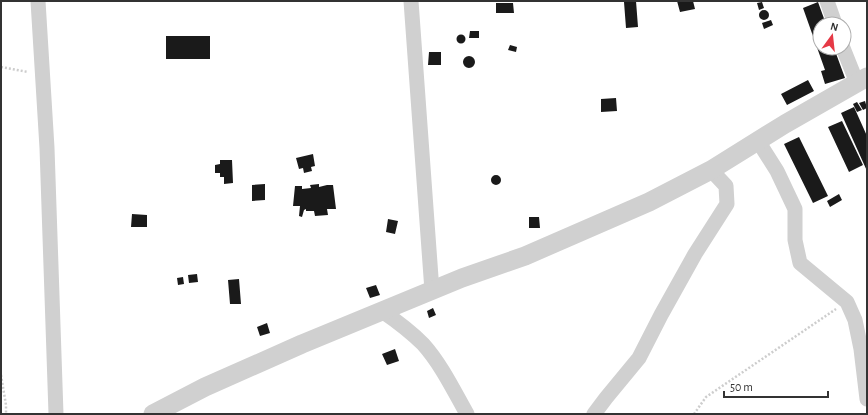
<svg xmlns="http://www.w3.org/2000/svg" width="868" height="415" font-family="'Alegreya Sans',sans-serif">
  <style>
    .building { fill: #1a1a1a }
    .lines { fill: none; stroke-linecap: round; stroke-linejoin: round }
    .path { stroke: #cdcdcd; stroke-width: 2.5; stroke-dasharray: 2 2; stroke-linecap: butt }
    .minor { stroke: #d0d0d0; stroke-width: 15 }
    .tertiary { stroke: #d0d0d0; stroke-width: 19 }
  </style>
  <rect width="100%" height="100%" fill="#fff"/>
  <path class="building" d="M636,1l2,26 -12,1 -2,-26z
    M677,1h16l2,8 -15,3z
    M762,2l2,6 -5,2 -2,-7z
    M818,2l8,22h-6v24h14l11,30 -20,6 -4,-13 4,-1 -22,-62z
    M496,3h17l1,10h-18z
    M759 15a5 5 0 1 1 10 0a5 5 0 1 1-10 0Z
    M771,20l2,5 -9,4 -2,-6z
    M470,31h9v7h-10z
    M456.5 39a4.5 4.5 0 1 1 9 0a4.5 4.5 0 1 1-9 0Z
    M166,36h44v23h-44z
    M510,45l7,2 -1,5 -8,-2z
    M429,52h12v13h-13z
    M463 62a6 6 0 1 1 12 0a6 6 0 1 1-12 0Z
    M808,80l6,11 -27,14 -6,-11z
    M616,98l1,13 -16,1v-13z
    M865,101l2,7 -4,2 -4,-7z
    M857,102l5,8 -5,2 -4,-8z
    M854,107l13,29v35l-26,-58z
    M842,121l21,44 -14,7 -21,-45z
    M799,137l29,59 -15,7 -29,-59z
    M313,154l2,12 -4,1 1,4 -8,2 -1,-5 -4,1 -3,-11z
    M220,160h12l1,23 -9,1v-7h-4v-4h-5v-8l5,-1z
    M491 180a5 5 0 1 1 10 0a5 5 0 1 1-10 0Z
    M265,184v16l-13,1v-16z
    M319,184v3l8,-2h6l3,24h-9l1,6 -13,1 -1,-5h-8v-2l-2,1 -2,7 -3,-1 1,-10h-7l2,-20h7v3l9,-1 -1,-3z
    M839,194l3,6 -12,7 -3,-6z
    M132,214l15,1v12h-16z
    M529,217h10l1,11h-11z
    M388,219l10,2 -3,13 -9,-2z
    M197,274l1,8 -9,1 -1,-8z
    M183,277l1,7 -6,1 -1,-7z
    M239,279l2,25h-11l-2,-24z
    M376,285l4,10 -10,3 -4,-10z
    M433,308l3,7 -7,3 -2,-7z
    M267,323l3,10 -10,3 -3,-9z
    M395,349l4,12 -12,4 -5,-11z"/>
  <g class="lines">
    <path class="path" d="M1,67l27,5
      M1,375l5,30v9
      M694,414l12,-17 130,-88"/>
    <path class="minor" d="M38,1l9,147 9,266
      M411,1l21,290
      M827,1l8,23
      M843,48l14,35
      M758,141l19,30 18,38v31l5,23 47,39 8,18 6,29 6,50
      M382,311c16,11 28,20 41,33 18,20 31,47 44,70
      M594,414l12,-16 33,-40 22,-43 34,-61 32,-50 -1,-18 -15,-16"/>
    <path class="tertiary" d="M153,414l52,-27 97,-43 160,-66 63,-22 124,-54 62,-32 74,-46 82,-47"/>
  </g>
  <rect width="868" height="415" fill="none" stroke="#333333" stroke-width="4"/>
  <g transform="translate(832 36) rotate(15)"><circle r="19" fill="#ffffff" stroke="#adadad"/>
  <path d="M0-3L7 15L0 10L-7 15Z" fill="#e63946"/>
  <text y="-6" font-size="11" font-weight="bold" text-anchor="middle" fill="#333333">N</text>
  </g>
  <path d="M724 391v6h104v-6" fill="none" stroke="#333333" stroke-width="2"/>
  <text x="730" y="391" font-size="12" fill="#333333" stroke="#ffffff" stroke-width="3" paint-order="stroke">50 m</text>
</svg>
